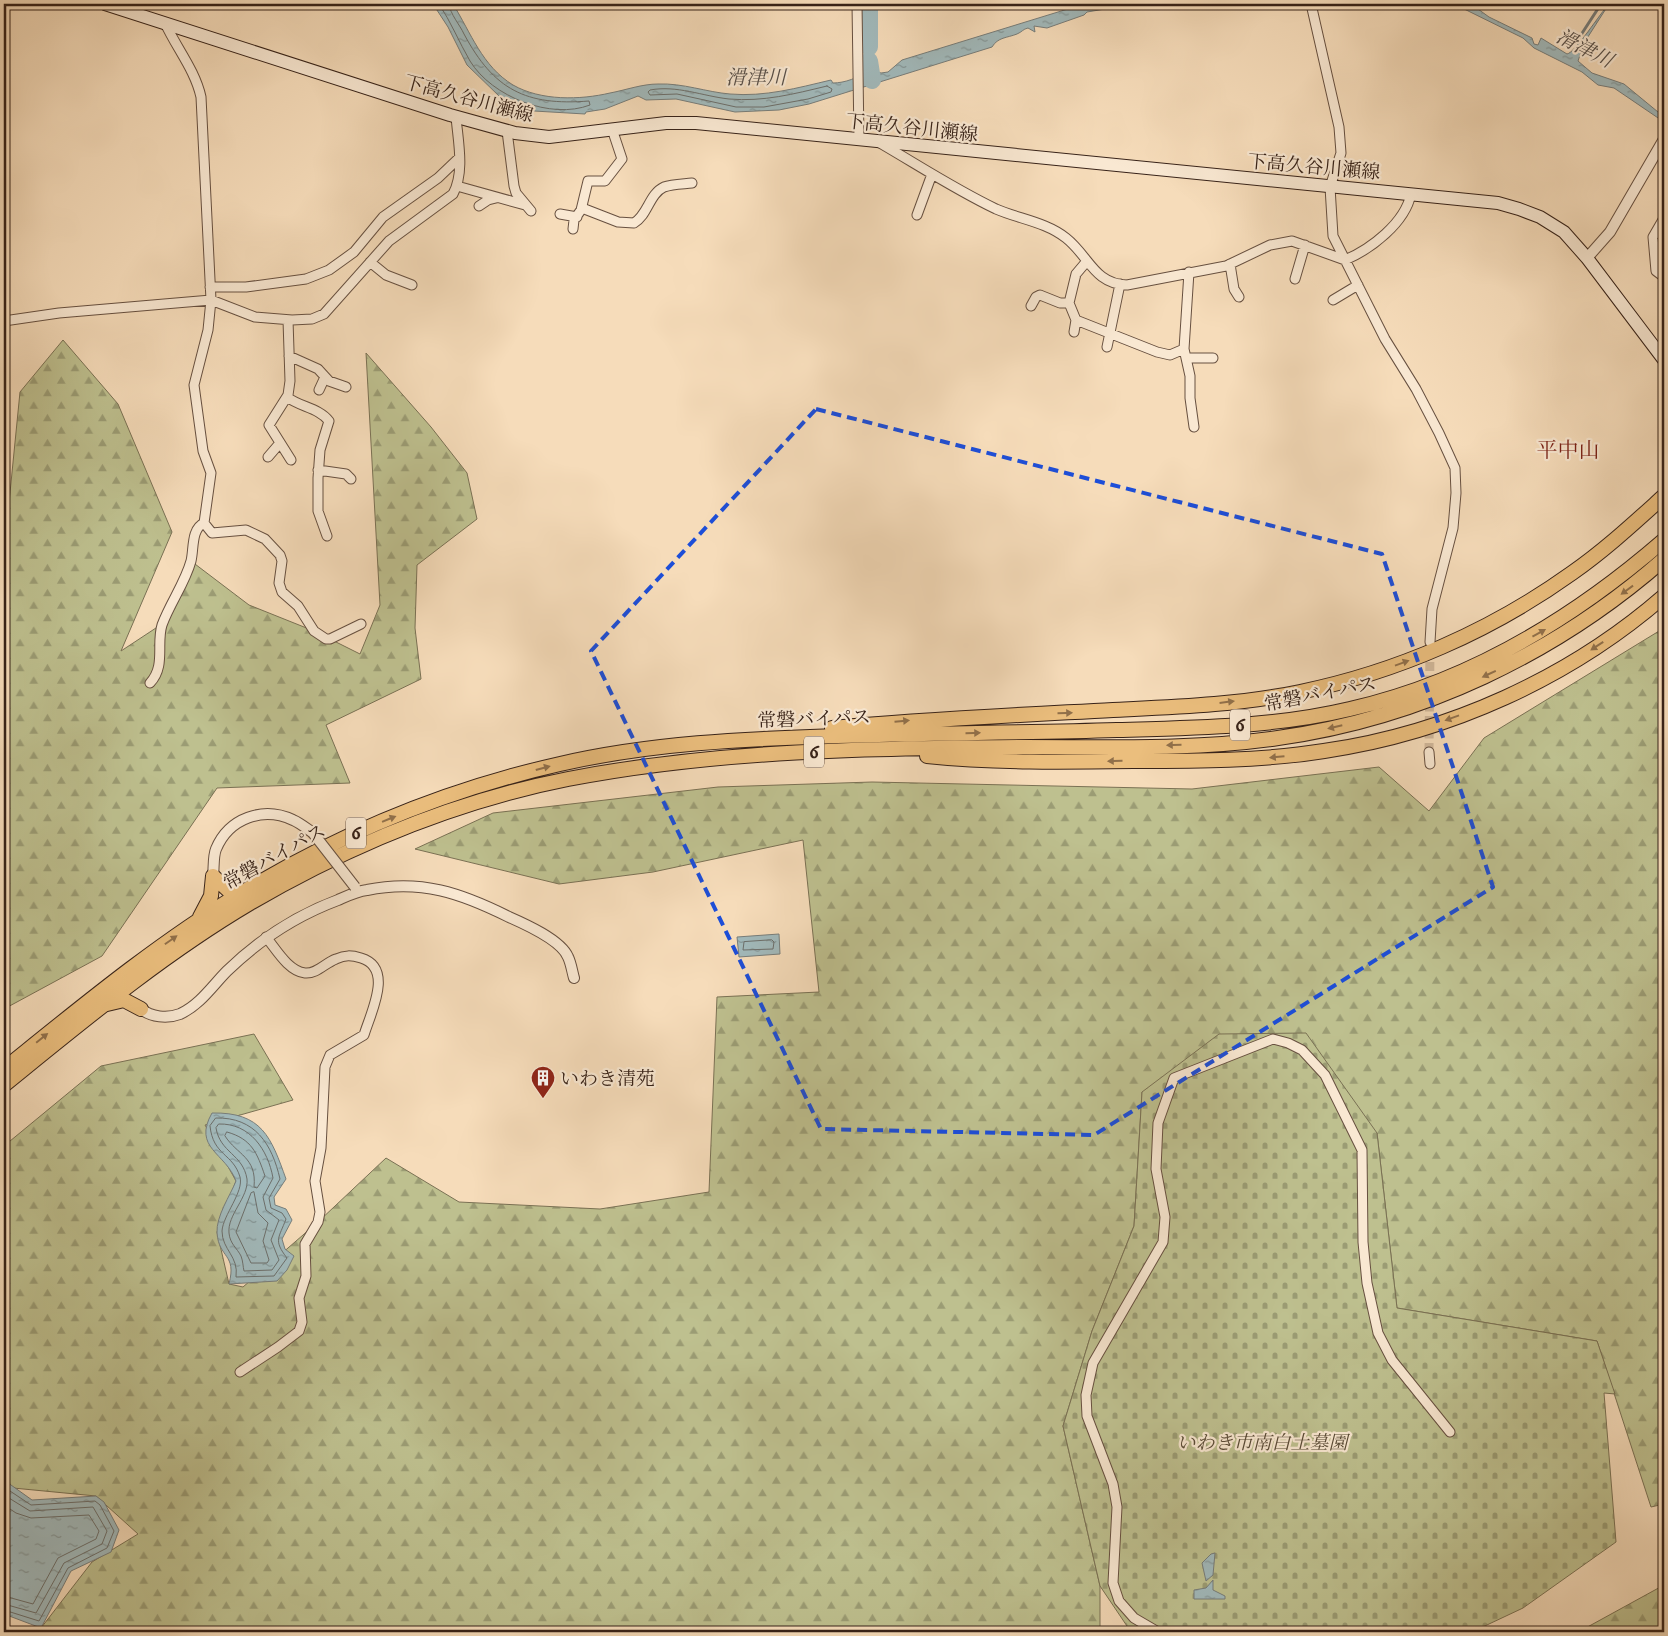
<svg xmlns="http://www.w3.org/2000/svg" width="1668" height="1636" font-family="'IM FELL DW Pica','Noto Serif JP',serif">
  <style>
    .forest { fill: url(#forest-firs); stroke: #7a7154 }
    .cemetery { fill: url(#cemetery-stones); stroke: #7a7154 }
    .water { fill: url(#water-ripples); stroke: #777d7a }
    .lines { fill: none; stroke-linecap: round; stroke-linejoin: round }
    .shore { stroke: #6c6e6a; stroke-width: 1 }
    .stream { stroke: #777d7a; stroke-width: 3 }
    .river { stroke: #a1b9bb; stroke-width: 18 }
    .minor-tunnel { stroke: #d0b79a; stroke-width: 9; stroke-dasharray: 9 4.5; stroke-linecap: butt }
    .minor-casing { stroke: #675040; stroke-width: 11 }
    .tertiary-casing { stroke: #675040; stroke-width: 12 }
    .secondary-casing { stroke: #372218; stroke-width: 14 }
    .trunk-casing { stroke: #372218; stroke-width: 16 }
    .minor { stroke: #f9e8d2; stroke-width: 9 }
    .tertiary { stroke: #f9e8d2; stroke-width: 10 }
    .secondary { stroke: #f9e8d2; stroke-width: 12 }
    .trunk { stroke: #ebbe7d; stroke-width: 14 }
    .tertiary-bridge-casing { stroke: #675040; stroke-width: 12; stroke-linecap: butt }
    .tertiary-bridge { stroke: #f9e8d2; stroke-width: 10 }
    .oneway { fill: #91704a }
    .marked { fill: none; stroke: #1d4ed8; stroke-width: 4; stroke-dasharray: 10 6; stroke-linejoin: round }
    .labels { text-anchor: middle; stroke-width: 4.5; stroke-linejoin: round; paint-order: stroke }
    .shield { fill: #f9e8d2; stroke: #715d50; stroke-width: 1 }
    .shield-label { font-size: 18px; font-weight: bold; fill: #372218 }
    .street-label { font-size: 19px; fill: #372218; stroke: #f9e8d2 }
    .poi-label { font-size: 19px; fill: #372218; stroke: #f9e8d2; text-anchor: start }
    .park-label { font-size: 19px; font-style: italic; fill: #594a36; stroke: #f9e8d2 }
    .water-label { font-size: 20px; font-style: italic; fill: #574f49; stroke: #f9e8d2 }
    .quarter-label { font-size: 21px; fill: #7a1f14; stroke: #f9e8d2 }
  </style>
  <defs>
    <pattern id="forest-firs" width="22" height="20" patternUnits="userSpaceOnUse" patternTransform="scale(1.25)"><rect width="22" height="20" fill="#bec08f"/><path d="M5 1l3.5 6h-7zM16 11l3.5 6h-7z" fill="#9b9c74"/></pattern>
    <pattern id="cemetery-stones" width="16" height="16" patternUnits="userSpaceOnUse" patternTransform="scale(1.25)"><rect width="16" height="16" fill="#bec08f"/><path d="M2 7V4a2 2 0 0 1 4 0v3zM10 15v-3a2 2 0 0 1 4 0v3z" fill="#9b9c74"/></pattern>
    <pattern id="water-ripples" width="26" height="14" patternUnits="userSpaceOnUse" patternTransform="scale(1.25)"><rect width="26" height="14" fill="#a1b9bb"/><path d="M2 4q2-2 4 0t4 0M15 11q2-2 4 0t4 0" fill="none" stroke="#849697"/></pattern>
  </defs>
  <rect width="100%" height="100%" fill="#f6dcba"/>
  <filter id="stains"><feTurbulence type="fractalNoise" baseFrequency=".004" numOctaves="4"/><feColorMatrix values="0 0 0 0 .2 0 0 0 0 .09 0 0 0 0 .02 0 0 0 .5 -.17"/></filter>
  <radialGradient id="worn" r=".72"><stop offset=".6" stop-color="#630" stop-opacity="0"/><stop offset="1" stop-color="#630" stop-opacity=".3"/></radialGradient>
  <path class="forest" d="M63,340l55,64 54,128 -51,119 41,-27 29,-63 58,44 65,26 46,23 20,-49 -14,-252 65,74 36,46 10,46 -60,46 -2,63 6,51 -95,46 24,58 -133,5 -115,168 -98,53v-500l4,4 12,-121z
    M1664,628v876l-13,3 -54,-166 -200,-33 -20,-175 -235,-41 -8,134 -42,105 -29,95 37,160v46h-1059v-4l51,-66 46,-28 -42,-38 -83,-8 -9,-7v-335l97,-80 153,-32 39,66 -88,25 31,56 -19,51 12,52 14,3 75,-65 68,-64 73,44 141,7 109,-17 8,-195 102,-5 -16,-152 -150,32 -94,12 -144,-35 78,-36 225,-26 154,-5 320,7 187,-22 50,44 55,-73z
    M1664,1585v47h-84l2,-2z"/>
  <path class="cemetery" d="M1306,1033l71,100 20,175 200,33 18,53 -11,-1 12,149 -93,66 -51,24h-341l-31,-46 -37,-160 29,-95 42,-105 8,-134 77,-58z"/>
  <path class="water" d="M433,4h20c18,29 29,62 60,81 28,16 67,15 97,8 16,-3 32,-9 48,-9 25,-1 48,8 72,10 35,3 67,-6 101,-14l2,3c11,0 27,-5 35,-14l13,4 7,-1 14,-12 182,-56h51l-48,8 -3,3 -37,13 -13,-2 1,6 -7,-4c-5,1 -6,4 -11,6 -10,4 -19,3 -25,13l-183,57 -30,6 -44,2 -59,-13 -30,1 -8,-4 -33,13 -19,3 -1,2 -51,-3 -13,-3 -22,-12 -32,-31 -19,-38z
    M1454,4h17l18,13 43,21 2,6 4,1 3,-7 26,16c8,-1 34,-42 42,-50l-25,39 -6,18 14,12 32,11 34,28 6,2v8l-50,-34 -16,-3 -16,-13 -48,-24 -11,-10z
    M779,934l1,20 -41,3 -2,-20z
    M212,1113c50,-1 59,24 74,66l-12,18 1,8 11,4 6,11 -10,19 3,10 9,7 -7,14 -10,11 -48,3c8,-31 -10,-25 -12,-51 -1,-17 13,-37 19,-52 -10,-28 -44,-33 -24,-68z
    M4,1480l28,20 64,-4 8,6 15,28 -8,22 -40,19 -30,57 -37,-14z
    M1215,1553l-2,22 -7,6 -4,-18 9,-9z
    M1213,1580v10l12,6v3h-31v-9l12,-2z"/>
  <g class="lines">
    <path class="shore" d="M439,4c12,18 20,38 31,57 22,36 81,59 120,44l-1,-4c-63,5 -95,-11 -125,-67 -4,-9 -14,-20 -15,-30
      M827,86l5,3 -1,3 -23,7 -44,8h-28l-59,-13 -27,1 -2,-3 2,-2c27,-5 52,6 79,9 34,3 65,-5 98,-13z
      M772,940l2,2 -1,7 -30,1 1,-8z
      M216,1118c39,-1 56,26 64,61l-11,19 2,10 11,5 4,6c-7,19 -13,21 1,39l-13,18 -38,1c3,-21 -14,-27 -14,-46 1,-16 22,-39 18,-54 -7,-24 -27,-21 -30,-51z
      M219,1124c31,-1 49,26 54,54l-10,19 3,13 13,10 -8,20 8,20 -7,10 -28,1c-1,-4 -1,-10 -3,-15 -4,-8 -11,-12 -12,-23 -2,-18 20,-36 18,-54 -4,-25 -27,-26 -31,-51z
      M227,1132c25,7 30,21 38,44l-8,12 -3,-1c3,-30 -17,-32 -29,-51z
      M254,1192l4,21 10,10 -5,18 6,19 -2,3h-16l-15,-31 15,-39z
      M4,1487l27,18 64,-4 5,4 14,26 -7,17 -39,20 -29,53 -35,-11
      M4,1495l26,16 63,-4 14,24 -5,13 -38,19 -28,50 -32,-9
      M4,1505l12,8 15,5 58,-3 10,16 -3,8 -38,19 -25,46 -29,-8"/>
    <path class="stream" d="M1577,41l24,-37"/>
    <path class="river" d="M869,47v-43
      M869,61l3,19"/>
    <path class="minor-tunnel" d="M1429,752l1,-105"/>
    <defs>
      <path id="minor" d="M857,4l2,136
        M1311,4l28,123 2,26 -11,34 3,49 52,103 31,50 23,44 16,35 1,25 -3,35 -21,81 -2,33
        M165,23c12,26 30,47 36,74l10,203 -3,30 -14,55 9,66 8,22 -7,50 8,10 34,-3 19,9 15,16 2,6 -3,22 3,9 16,14 16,25 12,8h4l31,-15
        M507,131l7,55 2,7 15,18
        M880,143c38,22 76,47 116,66 23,10 50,13 70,29 23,18 28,46 61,47l99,-19 44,-21 22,-4 53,19c26,-11 60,-37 66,-66
        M457,186l68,19
        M479,206l9,-6 8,-2
        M582,208l36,14 16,1c14,-8 15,-29 30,-36 8,-3 19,-3 28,-4
        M560,214l17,3
        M917,215l15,-41
        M1664,218l-11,19 3,34 8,6
        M573,229l1,-9 7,-10 7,-29h17l17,-22 -10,-30
        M1087,261l-11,13 -7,29 7,17 81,32 13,3 14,-6
        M370,262l16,13 26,10
        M1230,264l4,25 5,8
        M1189,272l-5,77 6,27v22l4,29
        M1295,279l10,-34
        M210,287h36l60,-8 23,-9 25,-18 29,-35 55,-39 21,-20
        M1333,300l25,-15
        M1031,306l5,-9 4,-2 20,8h9
        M288,320l2,61 -2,14 -19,30 22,35
        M4,321l55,-8 152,-13 44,17 37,3 20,-1 12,-5 65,-73 64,-47c12,-22 5,-53 3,-77
        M1074,332l2,-12
        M1107,347l13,-63
        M289,356l29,13 11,12 17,6
        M1186,358h27
        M319,390l6,-13
        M287,397c13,10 32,11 42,24l-9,29 -2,28v33l9,25
        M268,457l12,-14
        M318,470l28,4 5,5
        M150,683c16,-17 6,-39 12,-58 8,-22 23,-42 29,-64 3,-12 0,-32 13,-38
        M1429,752l1,12
        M240,1372l38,-25 21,-16 3,-9 -3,-24 7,-22 -1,-32 13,-22 2,-10 -5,-31 6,-33 4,-81 5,-12 34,-20c7,-23 30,-67 -3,-77 -10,-3 -16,-3 -25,1 -11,4 -19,15 -31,14 -17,-2 -29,-24 -39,-36
        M1158,1632l-24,-14 -15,-17 -6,-18 4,-76 -4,-23 -26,-68 -1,-21 7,-32 70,-121 2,-25 -9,-48 2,-46 16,-45 99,-39 15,4 14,7 23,25 37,75 1,92 4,41 11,50 14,27 58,72"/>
      <path id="tertiary" d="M1587,258l23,-26 54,-93
        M213,876c1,-8 0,-20 3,-27 13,-31 47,-43 77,-29 7,3 13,8 20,13
        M141,1009c10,8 26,10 39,5 20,-9 33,-29 47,-43 33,-32 68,-55 111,-71 9,-4 19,-9 29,-10 54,-11 94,3 142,27 16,7 52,23 59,40 3,6 4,14 6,21"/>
      <path id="secondary" d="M105,4l345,111 65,18 34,4 117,-14h30l802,80 21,6 21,8 24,15 23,26 77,102"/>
      <path id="trunk" d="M832,728c94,-9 187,-13 281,-18 62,-3 125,-5 187,-18 97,-20 191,-61 272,-119 33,-23 62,-50 92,-77
        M927,756c69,7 137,6 207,5 63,0 127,0 190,-10 124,-18 246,-73 340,-155
        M213,876l16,15 14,1
        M200,917l11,-21 2,-20
        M107,1004l17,-4 17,9
        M4,1069c77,-62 154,-126 239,-177 97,-58 206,-103 317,-128 91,-21 184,-25 277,-28 93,-3 187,-3 280,-6 78,-2 157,-3 233,-21 119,-27 223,-90 314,-169
        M4,1085c79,-64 158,-130 246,-182 98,-57 206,-102 318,-124 150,-29 305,-31 458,-32 83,0 169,3 252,-9 143,-20 278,-84 386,-179"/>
    </defs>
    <use href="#minor" class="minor-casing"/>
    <use href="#tertiary" class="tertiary-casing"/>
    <use href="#secondary" class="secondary-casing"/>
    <use href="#trunk" class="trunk-casing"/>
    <use href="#minor" class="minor"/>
    <use href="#tertiary" class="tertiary"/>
    <use href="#secondary" class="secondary"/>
    <use href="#trunk" class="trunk"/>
    <defs>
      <path id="tertiary-bridge" d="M313,833l42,54"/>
    </defs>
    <use href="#tertiary-bridge" class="tertiary-bridge-casing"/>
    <use href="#tertiary-bridge" class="tertiary-bridge"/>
  </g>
  <defs><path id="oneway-solid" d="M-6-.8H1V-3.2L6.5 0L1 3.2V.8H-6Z" transform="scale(1.25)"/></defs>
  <g class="oneway">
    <use href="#oneway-solid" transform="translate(1627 590) rotate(144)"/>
    <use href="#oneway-solid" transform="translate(1539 633) rotate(-29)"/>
    <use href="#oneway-solid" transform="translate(1597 646) rotate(147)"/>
    <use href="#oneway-solid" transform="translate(1402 663) rotate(-20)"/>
    <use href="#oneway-solid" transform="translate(1489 674) rotate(155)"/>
    <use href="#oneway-solid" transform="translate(1227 702) rotate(-7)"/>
    <use href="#oneway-solid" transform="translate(1065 713) rotate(-2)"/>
    <use href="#oneway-solid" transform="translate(1452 718) rotate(160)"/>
    <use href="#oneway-solid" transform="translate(902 721) rotate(-5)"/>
    <use href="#oneway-solid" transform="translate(1335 727) rotate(167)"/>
    <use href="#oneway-solid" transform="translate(973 733) rotate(-1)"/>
    <use href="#oneway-solid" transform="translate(1174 745) rotate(179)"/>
    <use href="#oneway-solid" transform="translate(1277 757) rotate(175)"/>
    <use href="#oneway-solid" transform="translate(1115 761) rotate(179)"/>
    <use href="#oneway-solid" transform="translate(543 768) rotate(-15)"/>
    <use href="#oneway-solid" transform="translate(389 819) rotate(-22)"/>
    <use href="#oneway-solid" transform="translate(171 940) rotate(-35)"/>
    <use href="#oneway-solid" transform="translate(42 1038) rotate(-39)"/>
  </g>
  <path class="marked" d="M816,409l566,145 111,333 -399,248 -273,-6 -230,-478z"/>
  <defs>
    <symbol id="building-pin" viewBox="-11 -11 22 30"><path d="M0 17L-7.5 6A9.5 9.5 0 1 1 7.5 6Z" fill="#8f2418" stroke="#f9e8d2"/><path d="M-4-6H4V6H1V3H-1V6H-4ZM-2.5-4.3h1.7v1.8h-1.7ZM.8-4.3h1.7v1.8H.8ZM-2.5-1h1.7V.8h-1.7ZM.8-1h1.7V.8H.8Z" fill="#fff"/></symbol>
  </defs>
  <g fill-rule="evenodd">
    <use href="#building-pin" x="529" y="1064" width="28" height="38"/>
  </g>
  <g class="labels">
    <g class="shield">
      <rect x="1230" y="709.5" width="20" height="31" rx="4"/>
      <rect x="804" y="736.5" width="20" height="31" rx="4"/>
      <rect x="346" y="817.5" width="20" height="31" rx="4"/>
    </g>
    <g class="shield-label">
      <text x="1240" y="731">6</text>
      <text x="814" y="758">6</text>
      <text x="356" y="839">6</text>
    </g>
    <g class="street-label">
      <text transform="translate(469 98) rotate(15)" y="7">下高久谷川瀬線</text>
      <text transform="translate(912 127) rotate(6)" y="7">下高久谷川瀬線</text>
      <text transform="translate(1314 166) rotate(5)" y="7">下高久谷川瀬線</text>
      <text transform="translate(1320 693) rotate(-11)" y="7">常磐バイパス</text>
      <text transform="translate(814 718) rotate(-2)" y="7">常磐バイパス</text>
      <text transform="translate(274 856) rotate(-29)" y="7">常磐バイパス</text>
    </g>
    <g class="poi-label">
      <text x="560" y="1085">いわき清苑</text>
    </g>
    <g class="park-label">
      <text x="1262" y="1449">いわき市南白土墓園</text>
    </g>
    <g class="water-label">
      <text transform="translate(1585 48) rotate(27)" y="7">滑津川</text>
      <text x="756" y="84">滑津川</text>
    </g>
    <g class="quarter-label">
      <text x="1568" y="457">平中山</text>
    </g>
  </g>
  <rect width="1668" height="1636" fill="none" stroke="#f6dcba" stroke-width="20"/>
  <rect x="5" y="5" width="1658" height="1626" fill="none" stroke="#372218" stroke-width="2.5"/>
  <rect x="10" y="10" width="1648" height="1616" fill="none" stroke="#372218"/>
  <rect width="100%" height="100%" filter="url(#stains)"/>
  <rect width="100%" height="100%" fill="url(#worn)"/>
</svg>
